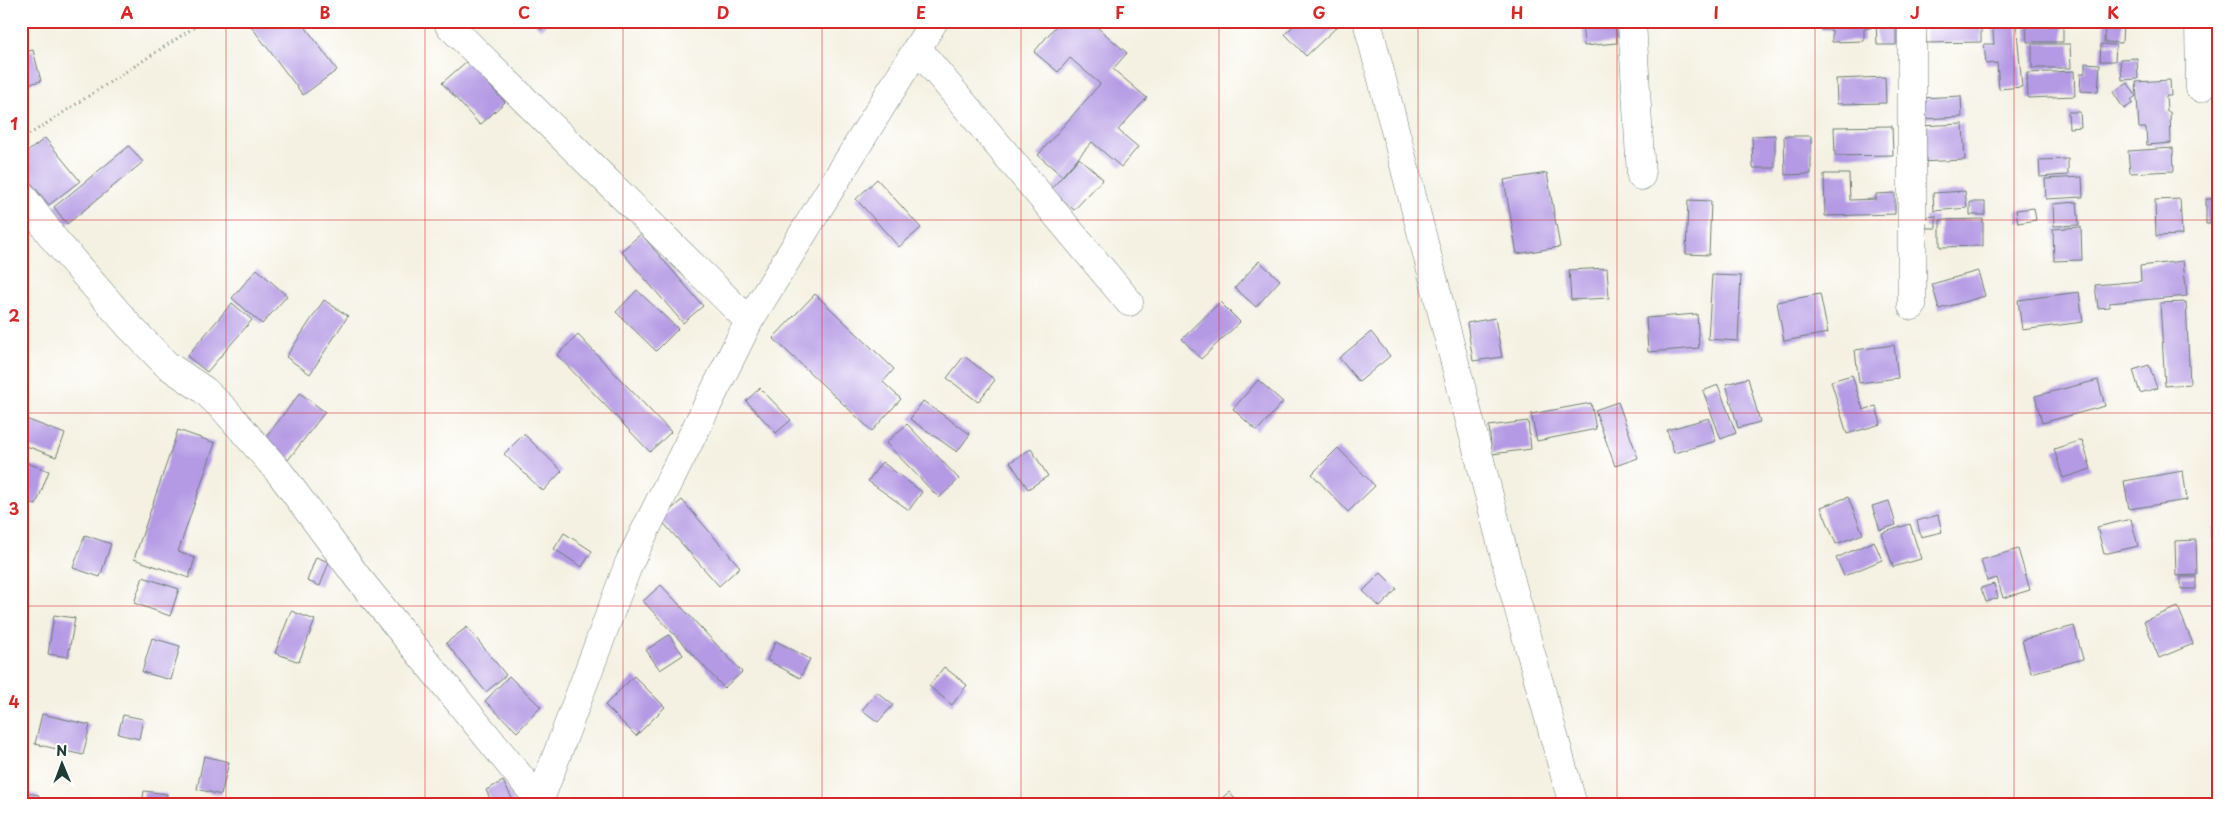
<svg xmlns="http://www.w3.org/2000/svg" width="2240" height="826" font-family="'Playpen Sans',sans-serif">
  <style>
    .building { fill: #b49ae4 }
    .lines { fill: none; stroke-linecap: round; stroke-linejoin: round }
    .minor-casing { stroke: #6a7c71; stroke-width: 29 }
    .path { stroke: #6a7c71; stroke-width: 3; stroke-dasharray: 1 4; stroke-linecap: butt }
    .minor { stroke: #fff; stroke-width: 28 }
    .grid { fill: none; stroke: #d62828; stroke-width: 1; stroke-opacity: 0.55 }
    .neatline { fill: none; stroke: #d62828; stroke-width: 2 }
    .grid-label { font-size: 16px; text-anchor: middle; font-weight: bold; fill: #d62828 }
  </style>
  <rect width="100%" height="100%" fill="#fff"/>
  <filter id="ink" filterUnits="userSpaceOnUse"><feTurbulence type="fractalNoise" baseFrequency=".02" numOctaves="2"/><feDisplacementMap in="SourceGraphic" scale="10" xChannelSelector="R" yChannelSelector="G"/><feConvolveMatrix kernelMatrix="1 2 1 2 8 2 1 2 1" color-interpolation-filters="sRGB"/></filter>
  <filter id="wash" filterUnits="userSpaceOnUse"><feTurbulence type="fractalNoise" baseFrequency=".0096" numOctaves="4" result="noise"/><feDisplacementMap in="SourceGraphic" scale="20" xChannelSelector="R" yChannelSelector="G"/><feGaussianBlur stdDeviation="1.12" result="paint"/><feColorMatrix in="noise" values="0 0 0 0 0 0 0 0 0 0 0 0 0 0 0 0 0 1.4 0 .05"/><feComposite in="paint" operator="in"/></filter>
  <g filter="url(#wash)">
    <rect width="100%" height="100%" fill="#f4f1e2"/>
    <g id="blocks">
      <path class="building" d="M247,21h54l36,49 -34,25z
        M532,21h17l-8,9z
        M1060,21h30l37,32 -14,16 34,29 -29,32 20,17 -17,20 -29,-25 -30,34 -24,-21 62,-71 -30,-26 -12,14 -24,-20z
        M1298,21h41l2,2 -35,33 -21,-22z
        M1582,21h33l2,22 -33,3z
        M1821,21h49l1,7 -7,1v12l-32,1v-12h-11z
        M1876,21h20v24h-19z
        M1992,21h24l6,66 -23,2 -2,-26 -11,1 -2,-20h10z
        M2039,21h38v2l-38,1z
        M2105,21h18l-1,22 -18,-1z
        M1981,22v20l-55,1 -1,-20z
        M2026,26h37v16h-36z
        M2032,44h38l1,24h-39z
        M2101,44l15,1 -1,16h-15z
        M33,50l8,31 -20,5v-33z
        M2137,58l1,21 -16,1 -2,-21z
        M467,61l38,41 -25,23 -38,-42z
        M2085,63l15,1 -2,28 -18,-1 1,-18h4z
        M2074,71l1,25 -47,2 -1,-25z
        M1885,77l1,26 -49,1 -1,-25z
        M2170,80l1,16h-5l1,16h3l1,31 -24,2 -1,-17h-7l-3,-46z
        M2128,83l8,13 -5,4 2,3 -9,6 -11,-17z
        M1961,96l1,21 -40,2 -1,-21z
        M2068,112h12l1,15 -12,1z
        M1963,124l2,36 -46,2 -2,-36z
        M1892,126l1,29 -58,1 -1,-29z
        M1775,135v33h-22l-1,-32z
        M1784,136h27v38l-26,1z
        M45,138l35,43 -31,24 -28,-34v-14z
        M129,146l14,16 -76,62 -13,-17z
        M2173,148l1,23 -44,2 -2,-22z
        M1079,158l24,21 -29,31 -23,-21z
        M2068,159v16l-28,2 -1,-17z
        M1547,173l13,74 -43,7 -13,-74z
        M1824,174h25l1,26 26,-1v-5l19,-1v21l-70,2z
        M2082,177l1,20 -37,2 -1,-20z
        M877,179l44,49 -22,19 -43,-48z
        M1965,191l2,17 -33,3 -1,-18z
        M2180,199l2,36 -26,1 -1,-36z
        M2206,199h13v25h-13z
        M1688,200l23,1 -2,54 -23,-1z
        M1970,202h15v13h-15z
        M2077,202l2,23 -25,1 -1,-22z
        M2034,208l2,12 -18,3 -2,-13z
        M1936,216v12h-10l-1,-11z
        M1983,219v27l-43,1v-27z
        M2081,227l1,33 -28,1 -1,-32z
        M641,234l62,72 -20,17 -62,-72z
        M1259,261l21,19 -24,27 -21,-19z
        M2183,261l4,35 -78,7v4l-11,1 -3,-23 46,-4 -1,-15z
        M1607,268l2,30 -38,2 -2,-30z
        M257,269l30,27 -25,28 -30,-26z
        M1978,271l7,25 -46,13 -7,-25z
        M1712,275l29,1 -3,65 -30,-2z
        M637,290l41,39 -22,22 -40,-39z
        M2079,292l4,30 -61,8 -4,-30z
        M815,294l79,75 -11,13 18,17 -29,32 -99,-93z
        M1820,294l8,39 -44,8 -7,-39z
        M324,300l24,16 -38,58 -24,-17z
        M1220,302l20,20 -39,37 -19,-20z
        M2186,302l4,82 -25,2 -5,-83z
        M232,303l20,17 -45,52 -20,-16z
        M1697,314l2,34 -51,4 -2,-34z
        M1495,318l7,39 -29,4 -6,-38z
        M1371,332l19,24 -31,26 -20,-24z
        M578,335l93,97 -21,20 -93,-97z
        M1894,345l4,33 -39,5 -4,-33z
        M964,356l31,24 -17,22 -31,-24z
        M2149,365l8,23 -17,5 -7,-23z
        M1852,375l11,35 13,-4 5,18 -34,10 -16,-53z
        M1748,378l12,44 -22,6 -12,-44z
        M1258,380l25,22 -26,29 -24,-22z
        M2098,380l7,26 -63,17 -7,-27z
        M1718,385l18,48 -15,6 -18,-48z
        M760,388l31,32 -15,13 -30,-32z
        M300,393l25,19 -37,48 -25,-19z
        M923,401l47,33 -13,18 -47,-33z
        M1618,402l20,56 -23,8 -20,-56z
        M1591,403l5,26 -59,12 -6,-27z
        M21,417l44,17 -9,23 -35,-13z
        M1709,418l7,23 -42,12 -7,-23z
        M1528,421l3,28 -39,5 -3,-28z
        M907,424l52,55 -20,19 -53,-55z
        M178,430l37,13 -37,109 17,6 -6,20 -55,-19z
        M524,434l38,37 -19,20 -39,-37z
        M2082,440l9,29 -28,9 -9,-29z
        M1338,448l37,38 -27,26 -36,-38z
        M1031,449l17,27 -20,13 -18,-27z
        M21,461l28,10 -13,34 -15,-6z
        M882,462l40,30 -13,18 -41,-29z
        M2183,471l4,29 -58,9 -5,-28z
        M1848,497l15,37 -27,10 -15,-37z
        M682,500l58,67 -21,19 -59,-67z
        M1889,501l7,24 -16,5 -8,-24z
        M1938,515l4,17 -21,5 -4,-16z
        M2131,519l7,27 -34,8 -7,-27z
        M1910,524l11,35 -28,8 -11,-34z
        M2213,527h6v12h-7z
        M564,533l28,18 -10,16 -28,-18z
        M85,535l26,9 -11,33 -27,-9z
        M2196,540l1,35 -21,1 -1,-35z
        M1874,541l8,19 -38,16 -8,-18z
        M2018,549l12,41 -27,8 -6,-20 -10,3 -6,-21z
        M316,557l13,5 -9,24 -13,-5z
        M1381,573l16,16 -17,18 -17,-16z
        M143,577l36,12 -9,27 -36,-13z
        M2181,577h15v12h-15z
        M1994,584l4,14 -12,4 -5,-14z
        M661,585l81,87 -18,16 -81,-87z
        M2178,607l15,37 -34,14 -15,-37z
        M291,611l24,9 -16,42 -24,-9z
        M54,615l21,3 -7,39 -20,-3z
        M2074,626l9,33 -52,14 -9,-33z
        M467,627l39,48 -20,17 -40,-49z
        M669,635l14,20 -23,15 -14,-20z
        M152,638l28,8 -9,34 -29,-8z
        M776,641l34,18 -10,19 -33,-18z
        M944,667l23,18 -15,20 -23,-19z
        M509,676l32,31 -24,25 -32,-31z
        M634,676l31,31 -29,29 -31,-31z
        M877,692l16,13 -15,17 -16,-12z
        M42,714l48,11 -7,30 -48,-11z
        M123,715l20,4 -4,20 -21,-5z
        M204,756l25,6 -8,33 -24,-6z
        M503,781l11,21 -5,3h-16l-7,-15z
        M144,791l23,3 -2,11h-23z
        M21,792l18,3 -2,10h-16z
        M1229,792l11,13h-26z"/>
    </g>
  </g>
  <g filter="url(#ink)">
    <use href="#blocks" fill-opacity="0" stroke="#6a7c71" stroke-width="1"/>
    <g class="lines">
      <defs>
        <path id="minor" d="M1367,21l145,564 61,220
          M1632,21l9,155
          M1912,21v285
          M2199,21l1,67
          M449,25l300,296
          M917,48l212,254
          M21,194l33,45 76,88 37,38 37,25 21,20 55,63 78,105 185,227
          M538,805l91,-242 120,-242 185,-300"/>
      </defs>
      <use href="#minor" class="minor-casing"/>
      <path class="path" d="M21,140l183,-119"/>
      <use href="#minor" class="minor"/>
    </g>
  </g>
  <path class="grid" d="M226,21v784M425,21v784M623,21v784M822,21v784M1021,21v784M1219,21v784M1418,21v784M1617,21v784M1815,21v784M2014,21v784M21,220h2198M21,413h2198M21,606h2198"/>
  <rect width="2240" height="826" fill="none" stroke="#fff" stroke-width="55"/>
  <g transform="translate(62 764) rotate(359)" stroke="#ffffff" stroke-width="4" paint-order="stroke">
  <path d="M0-4L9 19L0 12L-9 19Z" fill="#1f3d34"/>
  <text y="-8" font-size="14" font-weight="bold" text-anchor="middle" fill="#1f3d34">N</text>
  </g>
  <rect x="28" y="28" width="2184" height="770" class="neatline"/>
  <g class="grid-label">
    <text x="127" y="19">A</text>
    <text x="325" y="19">B</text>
    <text x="524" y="19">C</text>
    <text x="723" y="19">D</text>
    <text x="921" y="19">E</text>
    <text x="1120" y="19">F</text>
    <text x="1319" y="19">G</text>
    <text x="1517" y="19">H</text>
    <text x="1716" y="19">I</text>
    <text x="1915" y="19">J</text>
    <text x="2113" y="19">K</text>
    <text x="14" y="130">1</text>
    <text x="14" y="322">2</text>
    <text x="14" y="515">3</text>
    <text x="14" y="708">4</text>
  </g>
</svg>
